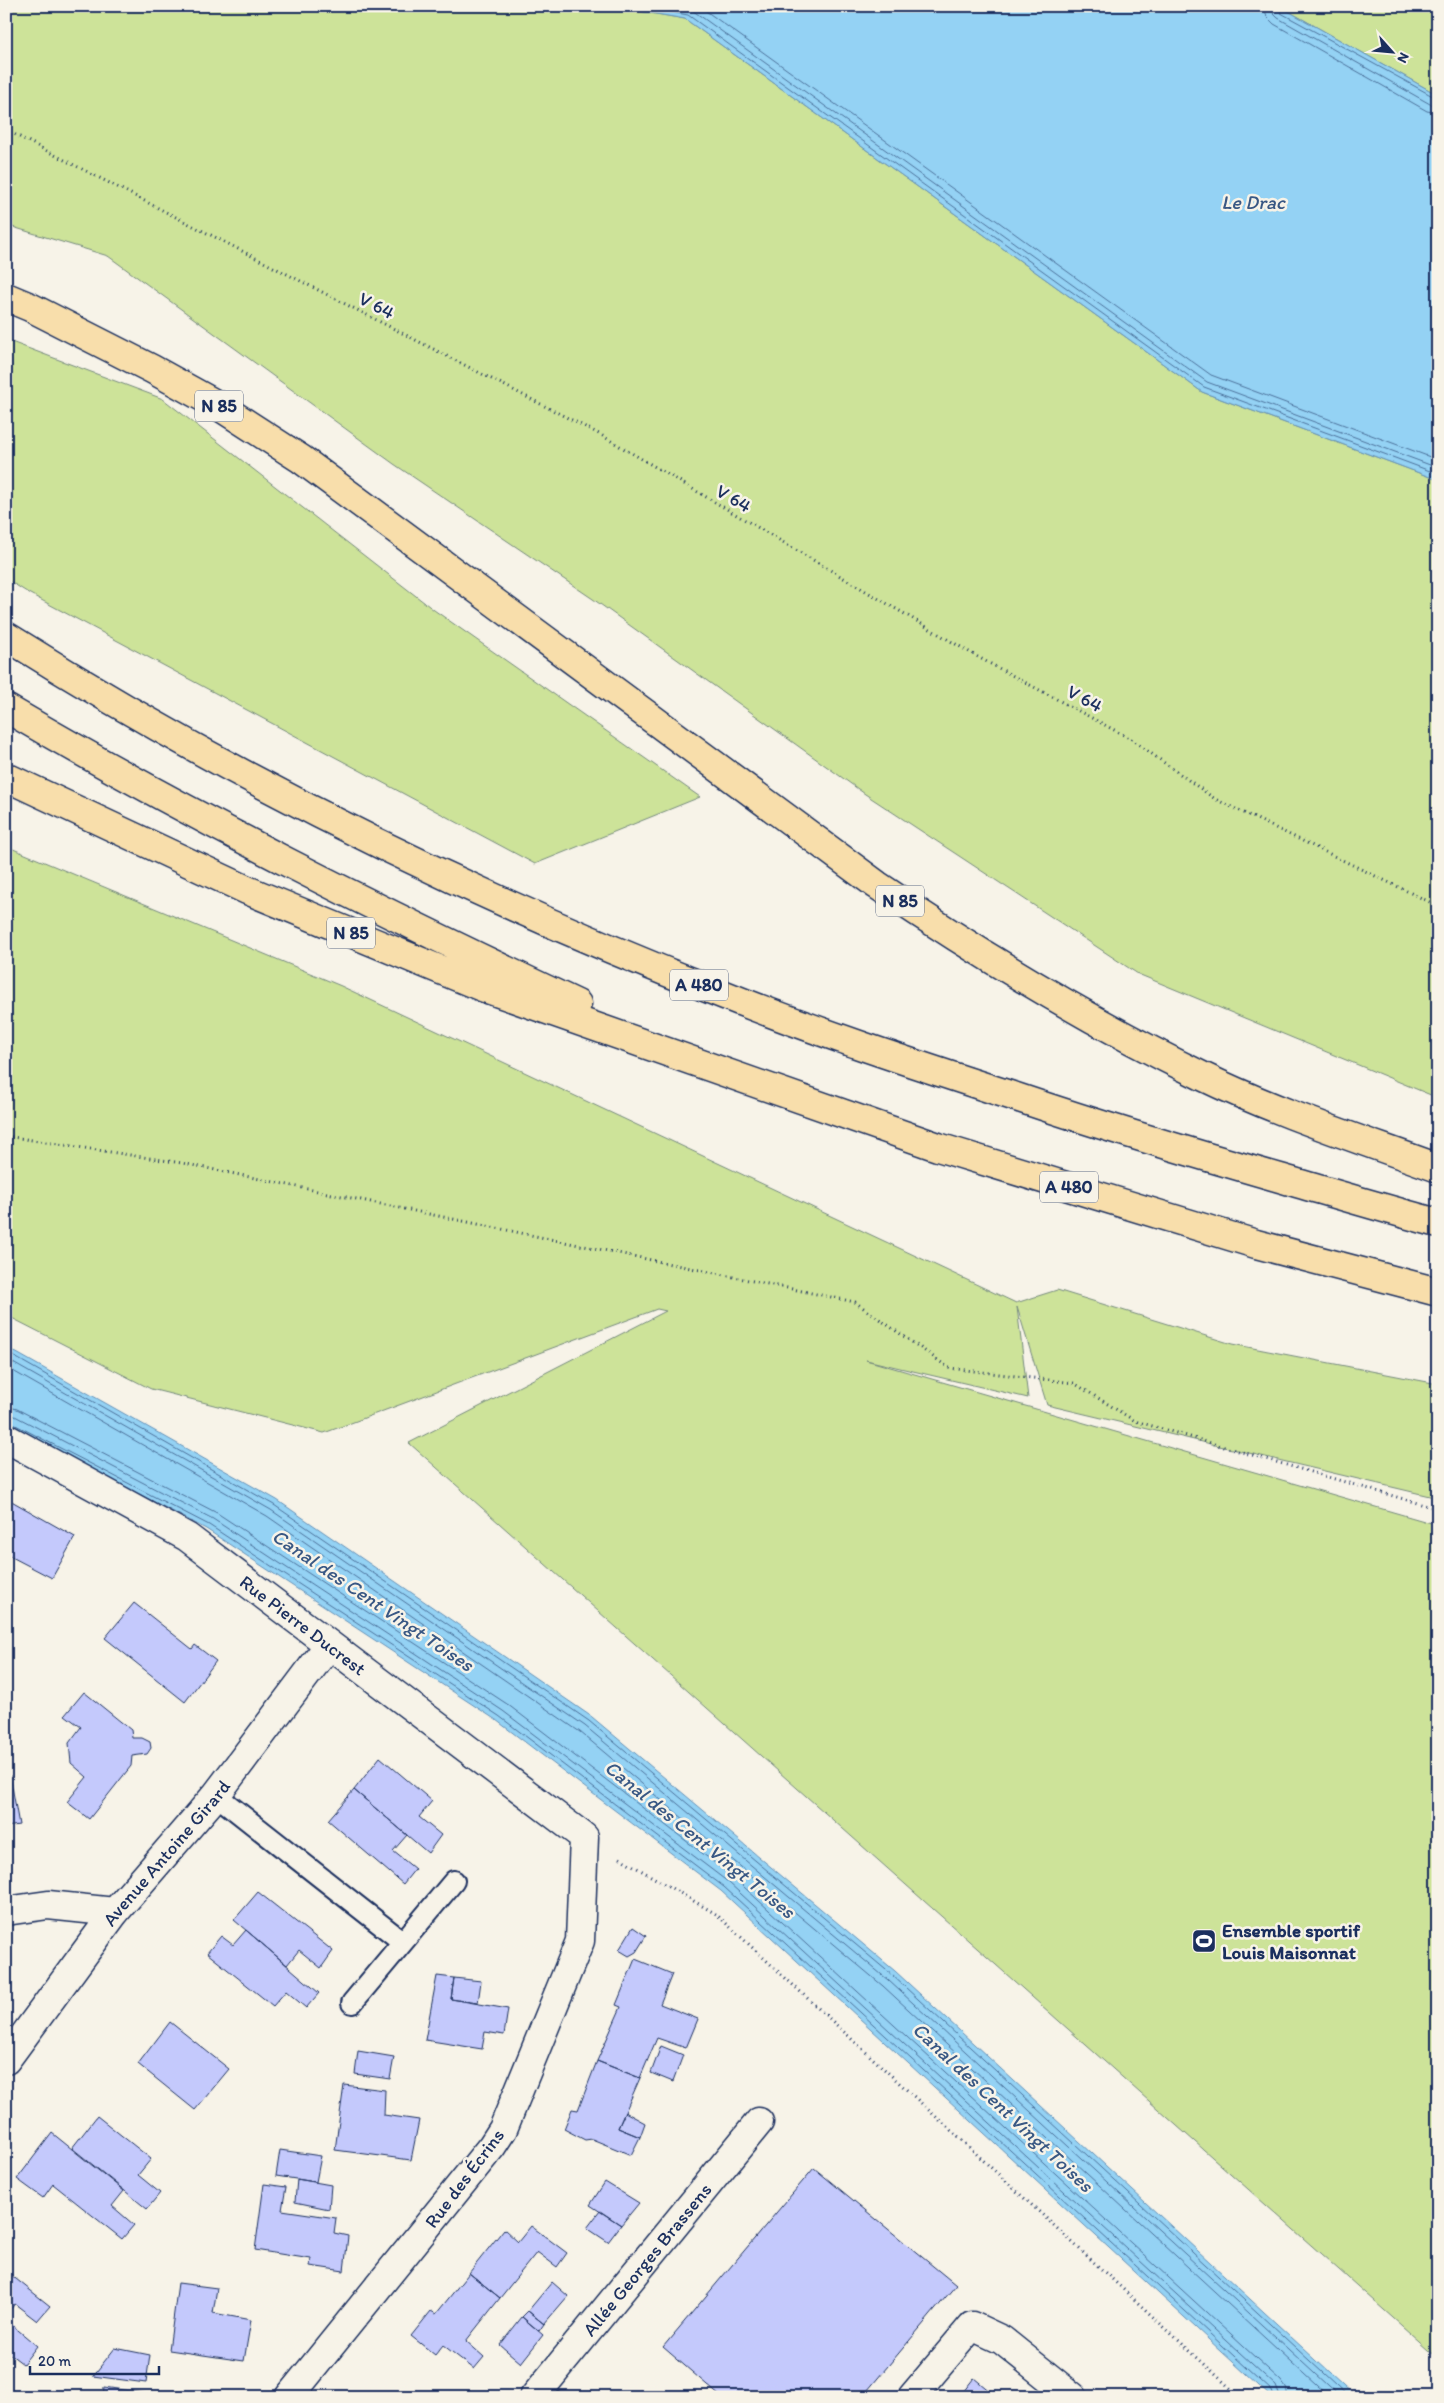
<svg xmlns="http://www.w3.org/2000/svg" width="1444" height="2403" font-family="Itim,sans-serif">
  <style>
    .green { fill: #cde399; stroke: #74897c }
    .water { fill: #94d2f4; stroke: #6491b8 }
    .lines { fill: none; stroke-linecap: round; stroke-linejoin: round }
    .shore { stroke: #4b709a; stroke-width: 1 }
    .building { fill: #c4c9fc; stroke: #1b2f5e }
    .lane-casing { stroke: #1b2f5e; stroke-width: 24 }
    .street-casing { stroke: #1b2f5e; stroke-width: 31 }
    .highway-casing { stroke: #1b2f5e; stroke-width: 31 }
    .path { stroke: #1b2f5e; stroke-width: 3; stroke-dasharray: 1 4; stroke-linecap: butt }
    .lane { stroke: #f7f3e8; stroke-width: 20 }
    .street { stroke: #f7f3e8; stroke-width: 28 }
    .highway { stroke: #f8deab; stroke-width: 28 }
    .labels { text-anchor: middle; stroke-width: 5; stroke-linejoin: round; paint-order: stroke }
    .shield { fill: #f7f3e8; stroke: #5d6a87; stroke-width: 1 }
    .shield-label { font-size: 18px; font-weight: bold; fill: #1b2f5e }
    .street-label { font-size: 19px; fill: #1b2f5e; stroke: #f7f3e8 }
    .poi-label { font-size: 19px; font-weight: bold; fill: #1b2f5e; stroke: #f7f3e8; text-anchor: start }
    .water-label { font-size: 20px; font-style: italic; fill: #395884; stroke: #f7f3e8 }
  </style>
  <rect width="100%" height="100%" fill="#f7f3e8"/>
  <filter id="ink" filterUnits="userSpaceOnUse"><feTurbulence type="fractalNoise" baseFrequency=".02" numOctaves="2"/><feDisplacementMap in="SourceGraphic" scale="10" xChannelSelector="R" yChannelSelector="G"/><feConvolveMatrix kernelMatrix="1 2 1 2 8 2 1 2 1" color-interpolation-filters="sRGB"/></filter>
  <g filter="url(#ink)">
    <path class="green" d="M6,6h604l75,13 517,373 236,88v618l-300,-124 -273,-180 -272,-195 -199,-135 -286,-208 -102,-31z
      M1279,6h159v89z
      M6,340l157,59 271,211 266,187 -165,67 -505,-270 -24,-15z
      M6,846l335,140 675,317 41,-13 175,54 206,40v114l-391,-93 -30,-98 11,91 -162,-38 572,165v833l-1029,-915 257,-132 -9,-2 -333,124 -173,-44 -145,-74z"/>
    <path class="water" d="M610,6h669l159,89v385l-236,-88 -517,-373z
      M6,1347l271,153 315,217 303,254 461,426h-85l-550,-506 -225,-171 -290,-191 -200,-105z"/>
    <g class="lines">
      <path class="shore" d="M639,6l49,9 516,372 234,87
        M676,6l16,4 515,372 231,86
        M699,6l512,369 227,85
        M1264,6l3,11 7,7 153,87 11,2
        M1272,6l1,7 5,5 152,86 8,2
        M1278,6l3,7 157,86
        M6,1352l268,153 315,216 303,254 457,422
        M6,1359l265,151 314,216 303,254 452,417
        M6,1367l261,149 313,216 303,254 446,411
        M6,1406l11,3 200,104 290,191 225,172 549,505 5,7 2,9
        M6,1414l7,1 200,104 290,192 225,171 548,504 4,11
        M6,1420l203,105 290,191 225,171 548,504 2,6"/>
    </g>
    <path class="building" d="M8,1499l67,38 -23,41 -46,-24z
      M134,1603l58,46 3,-4 21,16 -31,41 -80,-64z
      M84,1692l47,38 1,8h10l8,4 1,6 -4,6 -15,2 -1,10 -42,53 -22,-17 20,-25 -16,-14 -2,-20 12,-16 -16,-12z
      M380,1757l52,44 -13,16 22,18 -13,18 -74,-63z
      M6,1775h4l9,50 -13,2z
      M354,1790l53,45 -14,16 22,18 -12,15 -75,-64z
      M258,1892l75,59 -12,17 -22,-18 -12,15 -53,-45z
      M633,1927l13,9 -10,16 -7,4 -10,-6z
      M246,1930l73,63 -13,15 -20,-17 -13,15 -66,-53 14,-17 12,9z
      M635,1959l37,15 -12,30 38,15 -12,29 -29,-10 -17,40 -43,-17 24,-54 -5,-2z
      M437,1976l17,2 -3,21 57,10 -4,26 -19,-3 -3,17 -57,-9z
      M454,1978l27,3 -3,22 -27,-4z
      M170,2022l59,47 -34,41 -57,-46z
      M661,2046l22,9 -10,27 -22,-9z
      M358,2051l36,6 -4,22 -35,-5z
      M597,2061l43,17 -22,50 22,9 -9,18 -39,-16 -7,1 -21,-11 8,-20 6,1z
      M344,2085l41,5 -1,25 35,5 -8,40 -76,-10z
      M625,2112l20,11 -5,14 -22,-9z
      M97,2116l54,43 -13,16 22,18 -13,16 -75,-61z
      M52,2133l72,58 -12,15 22,19 -12,14 -69,-55 -10,14 -26,-19z
      M280,2150l41,6 -5,26 -40,-6z
      M814,2168l142,117 -94,112h-141l-58,-50z
      M297,2179l34,6 -2,24 -34,-7z
      M605,2182l34,21 -18,22 -31,-20z
      M264,2184l22,3 -4,23 54,8 -2,15 14,3 -4,35 -34,-5 1,-7 -56,-9z
      M600,2211l21,14 -13,17 -21,-14z
      M531,2226l36,27 -10,14 -20,-15 -37,46 -31,-25 35,-44 14,13z
      M6,2271l44,35 -13,15 -22,-17 -9,10z
      M469,2273l31,25 -34,43 18,16 -10,12 -31,-24 -8,10 -24,-19 20,-25 5,3z
      M552,2282l16,14 -24,28 -16,-13z
      M178,2283l39,5 -4,25 38,7 -7,41 -75,-11z
      M528,2311l16,13 -5,7 -17,-14z
      M522,2317l21,18 -22,28 -21,-18z
      M6,2320l31,26 -14,18 -17,-13z
      M115,2348l35,7 -4,28 -53,-7z
      M974,2378l23,19h-38z
      M104,2387l45,7 -1,3h-45z"/>
    <g class="lines">
      <defs>
        <path id="lane" d="M216,1795l187,147
          M352,2003l102,-122"/>
        <g id="street">
          <path id="s1" d="M6,1438l181,99 397,300 -4,104 -77,188 -11,17 -203,251"/>
          <path d="M6,1911l42,-6 67,7"/>
          <path id="s2" d="M6,2060l109,-148 101,-117 113,-150"/>
          <path id="s3" d="M534,2397l225,-275"/>
          <path d="M912,2397l60,-71 30,14 71,57"/>
        </g>
        <path id="highway" d="M6,297l24,10 122,62 67,37 82,53 576,426c105,71 212,136 325,191 76,37 157,63 236,92
          M6,636c225,142 464,259 711,356 99,40 200,73 302,106 86,29 173,55 261,80 52,15 105,31 158,45
          M6,708c187,110 376,204 571,296
          M6,777l241,113 235,97 456,160 318,97 182,48"/>
      </defs>
      <use href="#lane" class="lane-casing"/>
      <use href="#street" class="street-casing"/>
      <use href="#highway" class="highway-casing"/>
      <path class="path" d="M6,130l595,305 375,221 155,83 84,60 223,107
        M6,1136l176,27 673,139 94,66 125,15 61,38 303,88
        M620,1858l96,56 524,483"/>
      <use href="#lane" class="lane"/>
      <use href="#street" class="street"/>
      <use href="#highway" class="highway"/>
    </g>
  </g>
  <defs>
    <symbol id="stadium-square" viewBox="-11 -11 22 22"><rect x="-9" y="-9" width="18" height="18" rx="4" fill="#1b2f5e" stroke="#f7f3e8"/><path d="M0-5a6.5 5 0 1 0 0 10a6.5 5 0 1 0 0-10ZM-3.5-1.8h7v3.6h-7Z" fill="#fff"/></symbol>
  </defs>
  <g fill-rule="evenodd">
    <use href="#stadium-square" x="1190" y="1927" width="28" height="28"/>
  </g>
  <g class="labels">
    <g class="shield">
      <rect x="195" y="390.5" width="48" height="31" rx="4"/>
      <rect x="876" y="885.5" width="48" height="31" rx="4"/>
      <rect x="327" y="917.5" width="48" height="31" rx="4"/>
      <rect x="670" y="969.5" width="58" height="31" rx="4"/>
      <rect x="1040" y="1171.5" width="58" height="31" rx="4"/>
    </g>
    <g class="shield-label">
      <text x="219" y="412">N 85</text>
      <text x="900" y="907">N 85</text>
      <text x="351" y="939">N 85</text>
      <text x="699" y="991">A 480</text>
      <text x="1069" y="1193">A 480</text>
    </g>
    <g class="street-label">
      <text transform="translate(377 305) rotate(27)" y="7">V 64</text>
      <text transform="translate(734 498) rotate(30)" y="7">V 64</text>
      <text transform="translate(1085 698) rotate(28)" y="7">V 64</text>
      <text dy="7" stroke="none"><textPath href="#s1" startOffset="352">Rue Pierre Ducrest</textPath></text>
      <text dy="7" stroke="none"><textPath href="#s2" startOffset="262">Avenue Antoine Girard</textPath></text>
      <text transform="translate(464 2178) rotate(-53)" y="7">Rue des Écrins</text>
      <text dy="7" stroke="none"><textPath href="#s3" startOffset="178">Allée Georges Brassens</textPath></text>
    </g>
    <g class="poi-label">
      <text x="1222" y="1937">Ensemble sportif<tspan x="1222" dy="22">Louis Maisonnat</tspan></text>
    </g>
    <g class="water-label">
      <text x="1253" y="209">Le Drac</text>
      <text transform="translate(373 1600) rotate(34)" y="7">Canal des Cent Vingt Toises</text>
      <text transform="translate(700 1839) rotate(39)" y="7">Canal des Cent Vingt Toises</text>
      <text transform="translate(1003 2107) rotate(43)" y="7">Canal des Cent Vingt Toises</text>
    </g>
  </g>
  <rect width="1444" height="2403" fill="none" stroke="#f7f3e8" stroke-width="25"/>
  <rect x="12" y="12" width="1419" height="2378" fill="none" stroke="#1b2f5e" stroke-width="2" filter="url(#ink)"/>
  <g transform="translate(1392 52) rotate(117)" stroke="#f7f3e8" stroke-width="4" paint-order="stroke">
  <path d="M0-4L9 19L0 12L-9 19Z" fill="#1b2f5e"/>
  <text y="-8" font-size="14" font-weight="bold" text-anchor="middle" fill="#1b2f5e">N</text>
  </g>
  <path d="M30 2366v8h129v-8" fill="none" stroke="#1b2f5e" stroke-width="2.5"/>
  <text x="38" y="2366" font-size="15" fill="#1b2f5e" stroke="#f7f3e8" stroke-width="4" paint-order="stroke">20 m</text>
</svg>
